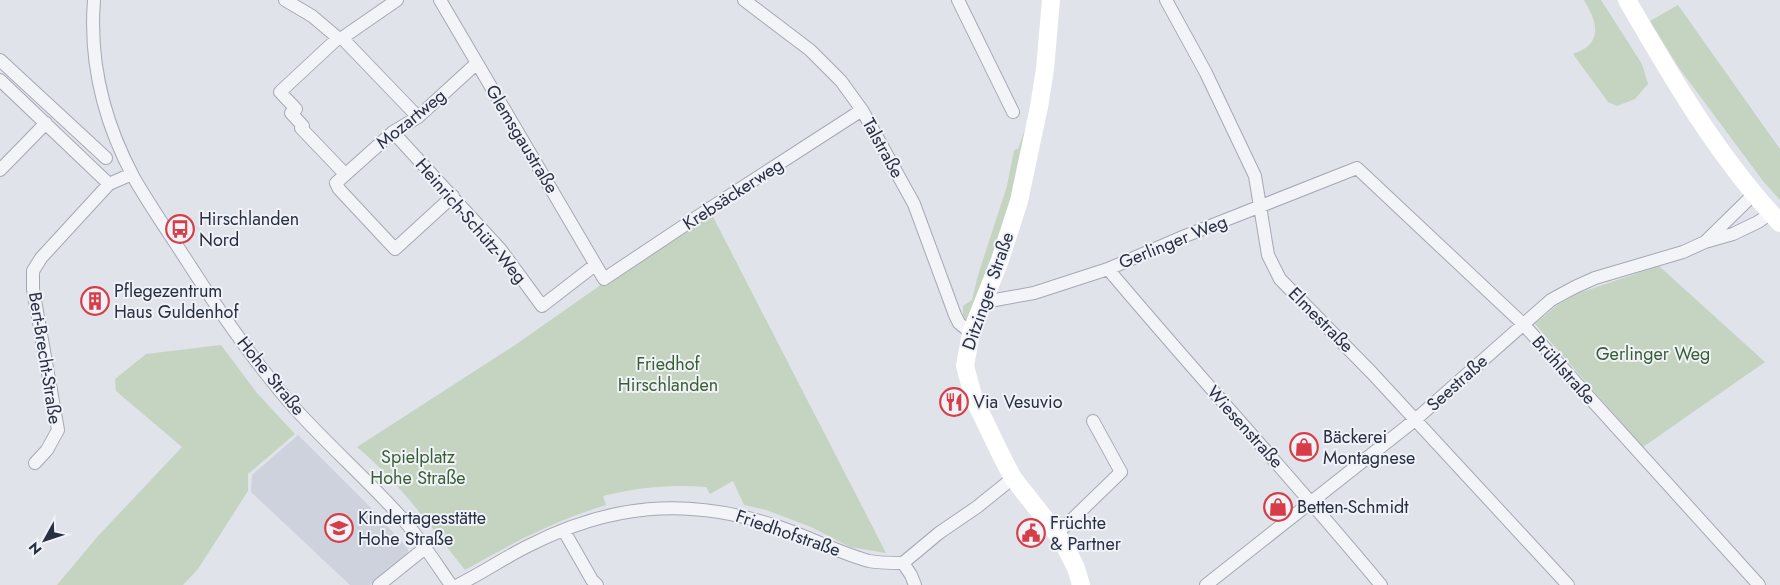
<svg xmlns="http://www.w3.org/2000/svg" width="1780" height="585" font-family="Jost,sans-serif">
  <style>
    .built { fill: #ced2dc }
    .green { fill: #c4d4c1 }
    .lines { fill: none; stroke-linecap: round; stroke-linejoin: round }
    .street-casing { stroke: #a5a9b5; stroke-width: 14 }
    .street { stroke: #f3f4f8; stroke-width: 12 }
    .secondary { stroke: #fff; stroke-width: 18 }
    .labels { text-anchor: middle; stroke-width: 4; stroke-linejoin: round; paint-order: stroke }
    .street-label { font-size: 18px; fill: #272f43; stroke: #f0f2f7 }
    .poi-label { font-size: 18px; fill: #272f43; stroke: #f0f2f7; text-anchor: start }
    .park-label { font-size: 18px; fill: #385f34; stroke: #f0f2f7 }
  </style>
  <rect width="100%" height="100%" fill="#e0e3ea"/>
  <path class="built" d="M298,435l72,72 38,42v4l-38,32h-20l-99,-93 1,-17z"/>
  <path class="green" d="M1584,0h17l41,64 6,20 -13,15 -18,7 -9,-4 -35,-48c4,-2 10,-4 14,-7 16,-14 5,-33 -3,-47z
    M1678,5l102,144v51l-17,-19 -84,-113 -29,-47z
    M1030,115l-16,75 -42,128 -6,2 -3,-5v-9l9,-6 6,-25 29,-89 7,-36 4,-1z
    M709,209l177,344 -36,-6 -39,-20 -45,-17 -22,-5 -11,-24 -23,13 -4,-7c-35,-3 -68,0 -103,9l3,9c-50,15 -96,39 -141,65 -34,-43 -66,-88 -108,-123l161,-104z
    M1659,266l106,96 -122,85 -108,-123 21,-18 23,-13z
    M221,345l36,48 38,41 -47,40v17l-50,78 -15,16h-126l41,-49 84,-89 -66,-56 -1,-12 31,-25z"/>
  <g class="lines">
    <defs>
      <path id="street" d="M94,0c-5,63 10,122 40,178 16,28 35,55 53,83 32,50 65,98 104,143 37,42 80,78 116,120 16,19 30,41 44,61
        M285,0l27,16 26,22
        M440,0l164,279 105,-70 153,-99
        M744,0l66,50 31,31 21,29 52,94 41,111 4,8 12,10
        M958,0l55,112
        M1166,0l40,73 49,103 13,79 12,24 92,94 196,212
        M342,38l76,79
        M0,60l106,98
        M0,80l109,104 23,-10
        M393,132l108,118 41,56 53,-41
        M0,170l46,-47
        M345,174l-44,-46 2,-2 -12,-13 5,-4 -16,-17 58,-54h4l55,-38
        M453,196l-58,53 -56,-60 -3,-6 57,-51 25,-15 59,-54
        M1706,241l48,-47
        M1108,269c90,107 184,209 273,316
        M984,302l50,-9 74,-24 77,-33 172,-68 166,156 236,261
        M35,463l12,-13 11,-20 -25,-141v-18l8,-13 68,-74
        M564,531l28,49 5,5
        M1057,534l64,-62 -28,-51
        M903,563l8,12 4,10
        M379,585l46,-37
        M458,585c24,-12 46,-27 70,-39 82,-42 157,-49 245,-21 33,10 63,27 96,36 10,2 23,2 34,2l36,-30 38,-26 36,-29
        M1206,585l209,-165 136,-120 24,-13 20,-9 88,-26 22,-10 28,-8 25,-12 13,-9"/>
    </defs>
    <use href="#street" class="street-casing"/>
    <use href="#street" class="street"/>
    <path class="secondary" d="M1051,0l-6,69 -6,38 -20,94 -19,59 -29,73 -6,33 9,33 28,58 11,21 44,56 10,16 9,18 5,17
      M1627,0c45,78 91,157 153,223"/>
  </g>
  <defs>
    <symbol id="bus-ring" viewBox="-11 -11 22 22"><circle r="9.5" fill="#f0f2f7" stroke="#d73d47" stroke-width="1.5"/><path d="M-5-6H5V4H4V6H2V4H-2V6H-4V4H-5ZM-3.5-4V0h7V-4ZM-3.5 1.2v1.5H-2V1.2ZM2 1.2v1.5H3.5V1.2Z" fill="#d73d47"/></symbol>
    <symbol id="building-ring" viewBox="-11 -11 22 22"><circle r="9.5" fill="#f0f2f7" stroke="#d73d47" stroke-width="1.5"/><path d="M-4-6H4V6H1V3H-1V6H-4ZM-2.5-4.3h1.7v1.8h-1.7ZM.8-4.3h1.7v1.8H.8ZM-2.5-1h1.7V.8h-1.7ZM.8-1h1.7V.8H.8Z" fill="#d73d47"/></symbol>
    <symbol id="restaurant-ring" viewBox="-11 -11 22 22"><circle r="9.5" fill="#f0f2f7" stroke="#d73d47" stroke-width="1.5"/><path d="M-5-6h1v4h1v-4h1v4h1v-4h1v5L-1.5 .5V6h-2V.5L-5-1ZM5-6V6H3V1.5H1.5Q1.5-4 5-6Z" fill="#d73d47"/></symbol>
    <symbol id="shop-ring" viewBox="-11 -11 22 22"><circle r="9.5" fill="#f0f2f7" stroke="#d73d47" stroke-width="1.5"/><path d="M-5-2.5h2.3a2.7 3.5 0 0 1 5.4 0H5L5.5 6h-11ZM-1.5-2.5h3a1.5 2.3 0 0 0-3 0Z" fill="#d73d47"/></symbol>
    <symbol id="school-ring" viewBox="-11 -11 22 22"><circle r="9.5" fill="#f0f2f7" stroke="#d73d47" stroke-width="1.5"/><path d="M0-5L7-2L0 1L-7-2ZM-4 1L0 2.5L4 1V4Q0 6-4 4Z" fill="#d73d47"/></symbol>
    <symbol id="civic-ring" viewBox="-11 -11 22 22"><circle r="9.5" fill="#f0f2f7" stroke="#d73d47" stroke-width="1.5"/><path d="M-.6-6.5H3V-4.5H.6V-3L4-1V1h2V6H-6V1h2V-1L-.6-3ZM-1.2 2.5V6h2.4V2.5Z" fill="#d73d47"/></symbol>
  </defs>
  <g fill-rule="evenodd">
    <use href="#bus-ring" x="164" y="213" width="32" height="32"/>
    <use href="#building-ring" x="79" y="285" width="32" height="32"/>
    <use href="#restaurant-ring" x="938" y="386" width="32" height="32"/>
    <use href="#shop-ring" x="1288" y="431" width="32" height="32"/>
    <use href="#shop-ring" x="1262" y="491" width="32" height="32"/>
    <use href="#school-ring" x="323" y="512" width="32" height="32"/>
    <use href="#civic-ring" x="1015" y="517" width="32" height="32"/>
  </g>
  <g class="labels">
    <g class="street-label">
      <text transform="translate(411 119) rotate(-39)" y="6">Mozartweg</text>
      <text transform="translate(522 139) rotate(59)" y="6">Glemsgaustraße</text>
      <text transform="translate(883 148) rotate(61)" y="6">Talstraße</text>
      <text transform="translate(733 194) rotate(-33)" y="6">Krebsäckerweg</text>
      <text transform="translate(471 221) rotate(49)" y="6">Heinrich-Schütz-Weg</text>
      <text transform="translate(1173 242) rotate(-22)" y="6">Gerlinger Weg</text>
      <text transform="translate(988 291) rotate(-71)" y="6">Ditzinger Straße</text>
      <text transform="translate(1321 320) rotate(45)" y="6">Elmestraße</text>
      <text transform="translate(45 358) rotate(81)" y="6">Bert-Brecht-Straße</text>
      <text transform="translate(1564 370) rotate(48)" y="6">Brühlstraße</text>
      <text transform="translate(271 376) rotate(51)" y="6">Hohe Straße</text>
      <text transform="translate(1457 383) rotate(-42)" y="6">Seestraße</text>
      <text transform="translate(1245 427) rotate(48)" y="6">Wiesenstraße</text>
      <text transform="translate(788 533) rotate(19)" y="6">Friedhofstraße</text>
    </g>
    <g class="poi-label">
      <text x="199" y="225">Hirschlanden<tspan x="199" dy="21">Nord</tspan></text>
      <text x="114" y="297">Pflegezentrum<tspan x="114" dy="21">Haus Guldenhof</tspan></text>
      <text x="973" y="408">Via Vesuvio</text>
      <text x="1323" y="443">Bäckerei<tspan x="1323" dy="21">Montagnese</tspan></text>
      <text x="1297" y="513">Betten-Schmidt</text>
      <text x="358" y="524">Kindertagesstätte<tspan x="358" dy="21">Hohe Straße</tspan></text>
      <text x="1050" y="529">Früchte<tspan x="1050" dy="21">&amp; Partner</tspan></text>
    </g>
    <g class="park-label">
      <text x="1653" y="360">Gerlinger Weg</text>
      <text x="668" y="370">Friedhof<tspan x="668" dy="21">Hirschlanden</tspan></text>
      <text x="418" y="463">Spielplatz<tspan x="418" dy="21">Hohe Straße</tspan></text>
    </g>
  </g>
  <g transform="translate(45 540) rotate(230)" stroke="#f0f2f7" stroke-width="4" paint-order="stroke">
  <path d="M0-4L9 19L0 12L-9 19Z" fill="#272f43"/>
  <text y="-8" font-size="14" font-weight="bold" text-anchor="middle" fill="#272f43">N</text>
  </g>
</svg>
